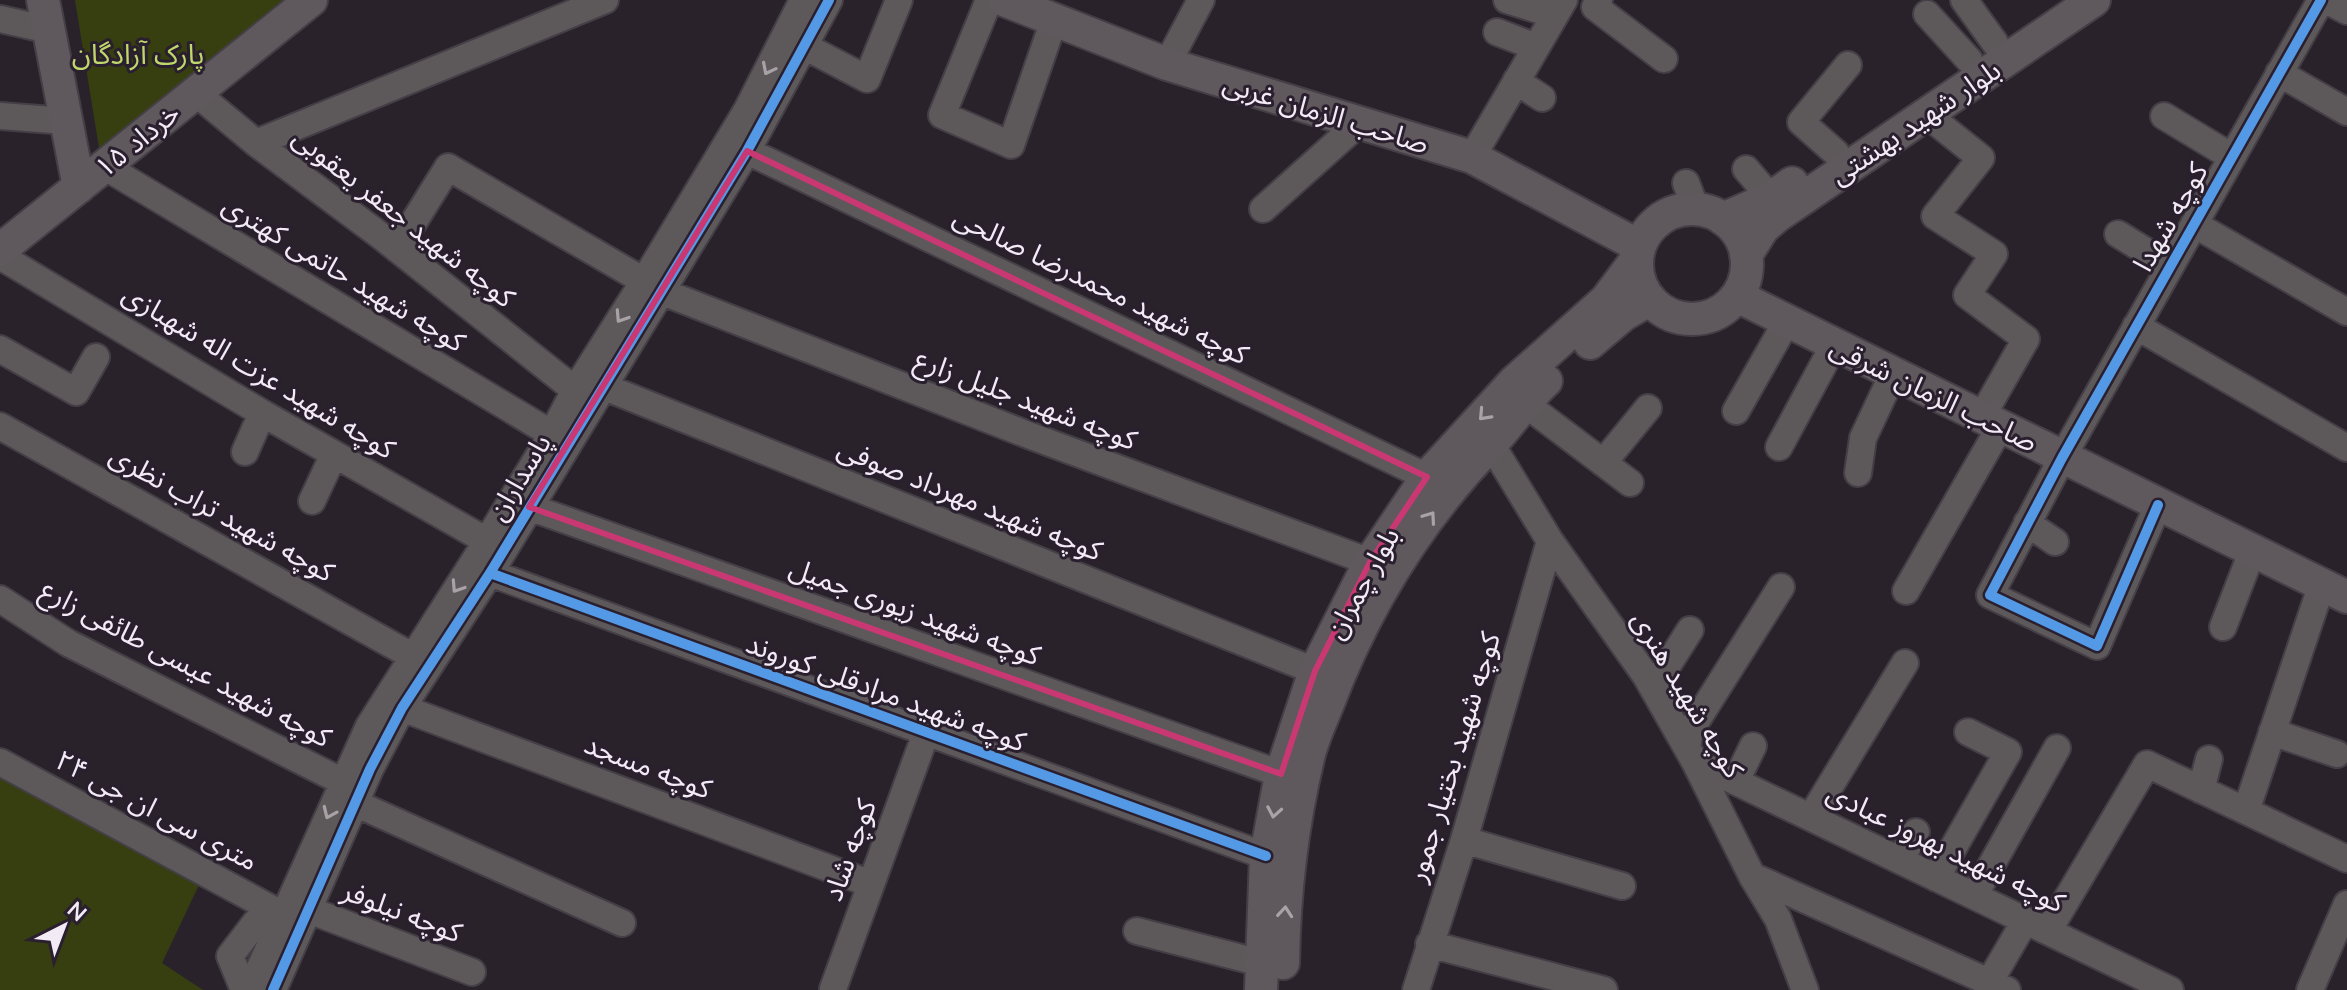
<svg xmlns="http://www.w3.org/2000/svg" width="2347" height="990" font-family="Mulish,'Noto Sans Arabic',sans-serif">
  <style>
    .green { fill: #373f10 }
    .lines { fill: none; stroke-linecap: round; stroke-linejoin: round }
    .minor-casing { stroke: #443f46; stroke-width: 30 }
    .major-casing { stroke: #443f46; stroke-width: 36 }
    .minor { stroke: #5d595b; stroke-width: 26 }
    .major { stroke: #5f595d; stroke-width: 32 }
    .cycleway-casing { stroke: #2a1f2e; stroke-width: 15 }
    .cycleway { stroke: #5399e6; stroke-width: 10 }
    .oneway { stroke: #a8a2a8 }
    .oneway2 { stroke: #a8a2a9 }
    .marked { fill: none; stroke: #c93872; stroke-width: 6; stroke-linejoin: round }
    .labels { text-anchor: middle; stroke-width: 6; stroke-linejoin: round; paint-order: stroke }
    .park-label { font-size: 28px; fill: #c0d86b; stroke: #2a1f2e }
    .street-label { font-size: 28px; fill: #f2ebf5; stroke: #2a1f2e }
  </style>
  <rect width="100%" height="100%" fill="#29222a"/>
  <path class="green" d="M75,0h220l-195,154z
    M0,776l199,109 -37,78 41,27h-203z"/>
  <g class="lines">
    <defs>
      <path id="minor" d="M989,0l-47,115 69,30 43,-125
        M1507,0l48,15
        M1599,0l-4,7 69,52
        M1964,0l31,43
        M2326,0l21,11
        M1927,14l42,46
        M0,19l49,11
        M1497,32l39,15
        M804,46l63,33 32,-79
        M1167,64l34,-64
        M2279,73l68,39
        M1516,81l26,17
        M196,93l60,50 125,93 194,154
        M1926,114l55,44 -46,58 59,38 -27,41 59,44 -45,79
        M0,116l66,5
        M2164,116l68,41
        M256,143l349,-143
        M747,151l680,326
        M1836,153l-35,-31 47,-57
        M1472,157l92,-157
        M104,166l448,268
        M1746,169l25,29
        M1686,183l10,26
        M1263,209l96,-86
        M2194,224l153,88
        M2118,234l52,32
        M397,249l51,-82 196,114
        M0,256l262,157 225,128
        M660,291l371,145 339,126
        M2136,326l211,122
        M0,349l76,43 20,-35
        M602,386l713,285
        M1524,403l106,80
        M1736,411l51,-90
        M0,426l412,230
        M1491,444l59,97 96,135 49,86 57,114 26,43 27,71
        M1779,447l55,-102
        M245,452l17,-39
        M1603,463l45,-55
        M1858,473l5,-35 30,-64
        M312,501l22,-47
        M2158,505l-61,141 -107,-51 72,-137 259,-458
        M529,507l752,267
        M2027,523l28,19
        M490,573l776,283
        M1906,591l94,-164
        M0,599l68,44 275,139
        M2223,627l29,-75
        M1653,688l37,-58
        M402,708l469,176
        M2272,732l65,22
        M1687,747l3,-16 91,-144
        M0,762l283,153
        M1695,762l475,228
        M1736,781l17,-35
        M2201,790l8,-31
        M357,804l265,119
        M2246,811l75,-224
        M1811,817l94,-154
        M1464,840l158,46
        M1900,860l16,-28
        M1752,876l255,114
        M1936,878l72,-126 -40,-20
        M1974,896l83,-148
        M309,910l163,62
        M1137,931l124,32
        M2048,931l99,-167 200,95
        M1429,944l175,46
        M1990,981l35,-60
        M833,989l93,-256
        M244,990l-14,-34 26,-34 27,-7
        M250,990l119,-264 118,-185 65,-107 23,-44 69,-109 103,-171 56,-110
        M273,990l97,-221 32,-61 88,-135 257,-422 82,-151
        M1416,990l48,-150 86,-299
        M2310,990l37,-86"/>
      <path id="major" d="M43,0l36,187
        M1004,0l163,64 305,93 167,89
        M1637 264a55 55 0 1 1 110 0a55 55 0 1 1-110 0Z
        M1723,219l48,-21 21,-15
        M0,250l311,-250
        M1746,255l17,-27 14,-12 317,-216
        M1737,296l610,301
        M1590,343l33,-28 26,-15
        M1283,963c1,-69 9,-138 25,-205 4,-18 12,-35 19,-52 36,-96 91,-186 163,-261 20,-20 35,-45 56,-64
        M1261,990l5,-134 15,-82 34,-103 55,-109 57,-85 87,-95 92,-82 30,-40"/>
    </defs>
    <use href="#minor" class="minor-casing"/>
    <use href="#major" class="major-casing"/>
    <use href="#minor" class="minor"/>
    <use href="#major" class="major"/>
    <defs>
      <path id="cycleway" d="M2158,505l-61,141 -107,-51 72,-137 259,-458
        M490,573l776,283
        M273,990l97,-221 32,-61 88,-135 257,-422 82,-151"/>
    </defs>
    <use href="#cycleway" class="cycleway-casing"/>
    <use href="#cycleway" class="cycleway"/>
  </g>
  <defs><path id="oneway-chevron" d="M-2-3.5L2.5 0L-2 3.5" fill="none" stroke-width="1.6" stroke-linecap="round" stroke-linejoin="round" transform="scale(2)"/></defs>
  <g class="oneway">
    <use href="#oneway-chevron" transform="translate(768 69) rotate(117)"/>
    <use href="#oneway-chevron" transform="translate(621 317) rotate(123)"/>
    <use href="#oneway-chevron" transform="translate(457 587) rotate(123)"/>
    <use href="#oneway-chevron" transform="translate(329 813) rotate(114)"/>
  </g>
  <g class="oneway2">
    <use href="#oneway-chevron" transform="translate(1484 415) rotate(133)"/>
    <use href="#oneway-chevron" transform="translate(1430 517) rotate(-55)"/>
    <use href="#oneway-chevron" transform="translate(1274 812) rotate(100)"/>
    <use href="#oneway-chevron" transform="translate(1285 912) rotate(-85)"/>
  </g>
  <path class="marked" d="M747,151l680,326 -57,85 -55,109 -34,103 -752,-267z"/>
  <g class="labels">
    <g class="park-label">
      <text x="138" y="64">پارک آزادگان</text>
    </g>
    <g class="street-label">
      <text transform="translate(1326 113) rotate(17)" y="10">صاحب الزمان غربی</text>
      <text transform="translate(1915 122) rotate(-34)" y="10">بلوار شهید بهشتی</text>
      <text transform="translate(137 140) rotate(-39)" y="10">۱۵ خرداد</text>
      <text transform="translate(404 217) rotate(38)" y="10">کوچه شهید جعفر یعقوبی</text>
      <text transform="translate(2170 217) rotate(-60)" y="10">کوچه شهدا</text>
      <text transform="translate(344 273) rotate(31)" y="10">کوچه شهید حاتمی کهتری</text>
      <text transform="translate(1101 285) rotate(26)" y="10">کوچه شهید محمدرضا صالحی</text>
      <text transform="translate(259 371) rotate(31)" y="10">کوچه شهید عزت اله شهبازی</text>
      <text transform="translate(1934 394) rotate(26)" y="10">صاحب الزمان شرقی</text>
      <text transform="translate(1026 399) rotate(21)" y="10">کوچه شهید جلیل زارع</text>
      <text transform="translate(519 477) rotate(-59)" y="10">پاسداران</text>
      <text transform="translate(970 499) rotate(22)" y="10">کوچه شهید مهرداد صوفی</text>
      <text transform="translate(222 513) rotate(29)" y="10">کوچه شهید تراب نظری</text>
      <text transform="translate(1362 583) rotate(-61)" y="10">بلوار چمران</text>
      <text transform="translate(915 611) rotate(20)" y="10">کوچه شهید زیوری جمیل</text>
      <text transform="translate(186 663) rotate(28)" y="10">کوچه شهید عیسی طائفی زارع</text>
      <text transform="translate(886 692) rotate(20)" y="10">کوچه شهید مرادقلی کوروند</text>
      <text transform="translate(1688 694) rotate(59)" y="10">کوچه شهید هنری</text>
      <text transform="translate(1453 757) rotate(-73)" y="10">کوچه شهید بختیار جمور</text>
      <text transform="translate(648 766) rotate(21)" y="10">کوچه مسجد</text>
      <text transform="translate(157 810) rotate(28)" y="10">۲۴ متری سی ان جی</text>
      <text transform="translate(1946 847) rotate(26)" y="10">کوچه شهید بهروز عبادی</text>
      <text transform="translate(849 850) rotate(-70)" y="10">کوچه شاد</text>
      <text transform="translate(402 911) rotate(21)" y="10">کوچه نیلوفر</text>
    </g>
  </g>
  <g transform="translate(64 926) rotate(42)" stroke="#2a1f2e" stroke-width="6" paint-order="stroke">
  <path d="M0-6L14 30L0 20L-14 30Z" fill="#f2ebf5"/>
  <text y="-12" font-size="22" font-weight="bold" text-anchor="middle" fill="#f2ebf5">N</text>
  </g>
</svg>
